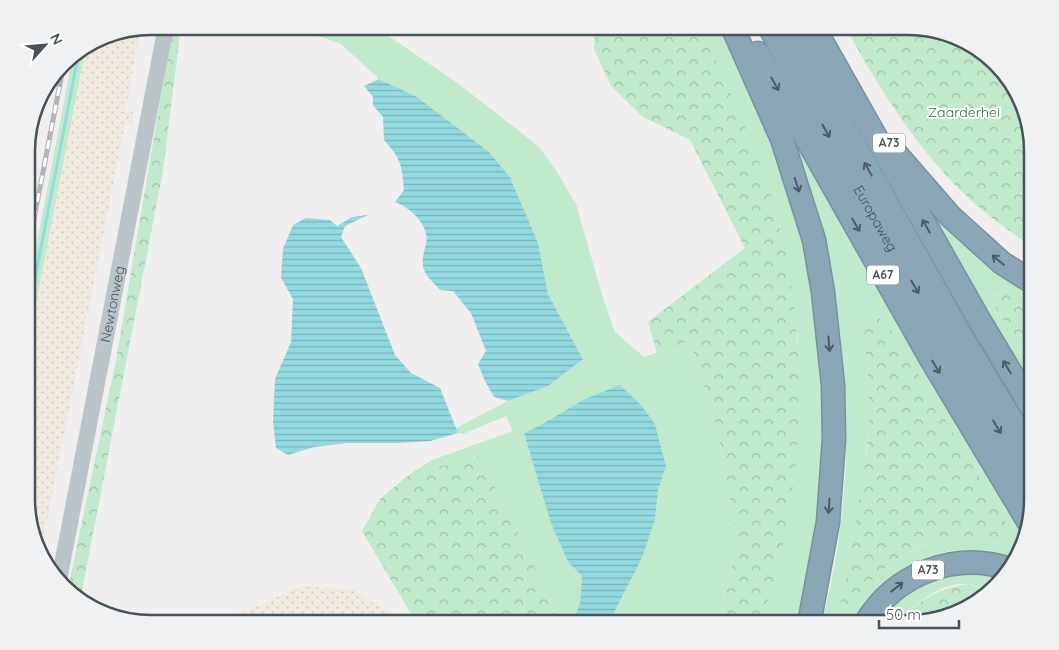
<svg xmlns="http://www.w3.org/2000/svg" width="1059" height="650" font-family="Quicksand,sans-serif">
  <style>
    .green { fill: #c1e9cc }
    .forest { fill: url(#forest-crowns) }
    .sand { fill: url(#sand-dots) }
    .water { fill: url(#water-rules) }
    .lines { fill: none; stroke-linecap: round; stroke-linejoin: round }
    .stream { stroke: #93dae1; stroke-width: 3 }
    .highway-casing { stroke: #7791a3; stroke-width: 25 }
    .minor { stroke: #bbc4c9; stroke-width: 16 }
    .highway { stroke: #8ba6b7; stroke-width: 22 }
    .rail-casing { stroke: #b1b4b7; stroke-width: 5 }
    .rail { stroke: #fff; stroke-width: 3; stroke-dasharray: 9; stroke-linecap: butt }
    .oneway { stroke: #4f5b62 }
    .labels { text-anchor: middle; stroke-width: 4; stroke-linejoin: round; paint-order: stroke }
    .shield { fill: #fff; stroke: #7f878b; stroke-width: 1 }
    .shield-label { font-size: 12px; font-weight: bold; fill: #485359 }
    .park-label { font-size: 14px; fill: #227241; stroke: #fff }
    .street-label { font-size: 14px; fill: #485359; stroke: #fff }
    .rim { fill: none; stroke: #485359; stroke-width: 2.5 }
  </style>
  <defs>
    <pattern id="forest-crowns" width="20" height="18" patternUnits="userSpaceOnUse" patternTransform="scale(1.25)"><rect width="20" height="18" fill="#c1e9cc"/><path d="M2 6a3 3 0 1 1 6 0M12 15a3 3 0 1 1 6 0" fill="none" stroke="#9fbfa9"/></pattern>
    <pattern id="sand-dots" width="8" height="8" patternUnits="userSpaceOnUse" patternTransform="scale(1.25)"><rect width="8" height="8" fill="#f0e9e0"/><path d="M2 2h.1M6 6h.1" fill="none" stroke="#cfcac2" stroke-width="1.8" stroke-linecap="round"/></pattern>
    <pattern id="water-rules" width="6" height="5" patternUnits="userSpaceOnUse" patternTransform="scale(1.25)"><rect width="6" height="5" fill="#93dae1"/><path d="M0 2.5h6" fill="none" stroke="#7ab3b9"/></pattern>
  </defs>
  <rect width="100%" height="100%" fill="#f0eeee"/>
  <path class="green" d="M297,26h69l24,11 66,45 62,48 22,18 17,24 19,32 27,94 12,34 29,25 46,-16 27,86 21,114 -19,83h-111l34,-66 13,-38 3,-30 8,-24 -11,-42 -114,1 -17,8 44,129 14,14 -2,27 -8,21h-14l-27,-65 -52,-103 -69,18 22,-14 81,-29 -7,-15 -43,18 -5,-1 -2,-5 52,-27 40,-15 35,-28 -35,-64 -10,-51 -28,-66 -21,-25 -72,-55 -38,-18 -38,-35 -45,-16z
    M702,26h22l32,70 27,79 21,75 18,111 1,131 -17,101 -9,31h-36l19,-66 16,-108 2,-110 -7,-54 -12,-63 -14,-44z
    M86,47l-59,303v-55l46,-241z
    M47,85l-20,103c0,-36 -3,-73 20,-103z
    M791,128l234,402 -10,29c-21,-5 -43,-12 -65,-8 -42,7 -75,36 -95,73h-15c5,-9 10,-19 16,-27 21,-28 55,-51 90,-58 15,-2 39,2 54,4l-138,-227c3,31 7,61 7,92 -1,41 -7,81 -14,122 -5,31 -10,63 -19,94h-15c31,-113 32,-228 11,-342 -3,-18 -5,-36 -9,-53 -9,-34 -21,-68 -32,-101z
    M913,191l119,100v7l-7,-4 -33,8 40,67v20z
    M970,572l31,6 -14,13c-5,-2 -12,-6 -18,-7 -29,-2 -55,20 -71,40h-22c10,-10 23,-27 34,-34 18,-12 40,-15 60,-18z"/>
  <path class="forest" d="M173,26h8l-18,145 -83,430 -12,-12 48,-229z
    M595,26h107c15,36 31,72 46,108 6,16 13,31 18,46 40,120 43,255 14,378 -5,22 -13,44 -19,66h-42l19,-83 -21,-114 -27,-86 -33,12 -9,-31 97,-74 -55,-108 -47,-23 -32,-31 -17,-37z
    M845,26h63l69,21 39,41 16,55v104c-31,-22 -62,-44 -87,-73 -40,-44 -72,-96 -100,-148z
    M1002,286l8,1 22,11v71l-40,-67 -1,-10 4,-4z
    M868,315l12,4 11,10 114,191c2,10 3,16 -5,23 -15,-2 -39,-6 -54,-4 -49,9 -82,44 -106,85h-4l14,-64 17,-111 2,-41 -2,-43 -5,-49z
    M479,456l52,103 27,65h-141l-55,-93 18,-32 30,-25z
    M969,584l18,7 -17,16 -54,16 -18,1c19,-24 41,-36 71,-40z"/>
  <path class="sand" d="M141,28l-16,84h8l-1,14 -7,-2 -84,427 -14,-36v-165l59,-303 18,-11z
    M302,586l51,4 54,34h-69l-11,-6h-20l-10,6h-60v-9z"/>
  <path class="water" d="M379,79l38,18 72,55 21,25 28,66 10,51 35,65 -35,27 -40,15 -14,-4 -9,-16 -7,-17 8,-13 -15,-38 -18,-22 -13,-1c-5,-6 -12,-12 -15,-18 -7,-14 4,-26 1,-38 -3,-15 -19,-28 -31,-32l9,-12c-2,-25 -3,-31 -20,-50l-1,-23 -10,-12v-8l-9,-11z
    M368,215l-23,11 -4,11 20,31 34,87 16,18 29,15 18,45 -28,8 -30,2h-53l-33,4 -26,8 -12,-7 -3,-27 2,-42 16,-37 2,-43 -12,-21 2,-29 10,-24 13,-7 24,2 7,6 15,-9z
    M620,385l21,20 14,19 11,42 -8,24 -3,30 -13,38 -34,66h-36l8,-21 2,-27 -14,-14 -17,-39 -27,-90 17,-8 44,-26z"/>
  <g class="lines">
    <path class="stream" d="M27,320l52,-269"/>
    <defs>
      <g id="highway">
        <path d="M732,26l50,113 32,101 9,52 10,93 1,54 -6,83 -19,102"/>
        <path id="s2" d="M769,26c84,156 172,309 263,460"/>
        <path d="M788,26l174,311 70,117"/>
        <path d="M813,26l165,292 54,90"/>
        <path d="M758,53l173,306 97,162"/>
        <path d="M898,156l52,60 52,47 30,19"/>
        <path d="M865,624c30,-51 90,-73 145,-55"/>
      </g>
    </defs>
    <use href="#highway" class="highway-casing"/>
    <path class="minor" id="s1" d="M59,580l107,-554"/>
    <use href="#highway" class="highway"/>
    <defs>
      <path id="rail" d="M27,255l37,-192"/>
    </defs>
    <use href="#rail" class="rail-casing"/>
    <use href="#rail" class="rail"/>
  </g>
  <defs><path id="oneway-shaft" d="M-6 0H5M1.5-3L5.5 0L1.5 3" fill="none" stroke-width="1.6" stroke-linecap="round" stroke-linejoin="round" transform="scale(1.25)"/></defs>
  <g class="oneway">
    <use href="#oneway-shaft" transform="translate(775 84) rotate(60)"/>
    <use href="#oneway-shaft" transform="translate(826 131) rotate(61)"/>
    <use href="#oneway-shaft" transform="translate(868 169) rotate(-119)"/>
    <use href="#oneway-shaft" transform="translate(797 185) rotate(72)"/>
    <use href="#oneway-shaft" transform="translate(856 225) rotate(60)"/>
    <use href="#oneway-shaft" transform="translate(926 226) rotate(-120)"/>
    <use href="#oneway-shaft" transform="translate(998 260) rotate(-140)"/>
    <use href="#oneway-shaft" transform="translate(915 287) rotate(60)"/>
    <use href="#oneway-shaft" transform="translate(829 344) rotate(85)"/>
    <use href="#oneway-shaft" transform="translate(936 367) rotate(59)"/>
    <use href="#oneway-shaft" transform="translate(1007 367) rotate(-121)"/>
    <use href="#oneway-shaft" transform="translate(997 427) rotate(59)"/>
    <use href="#oneway-shaft" transform="translate(829 506) rotate(94)"/>
    <use href="#oneway-shaft" transform="translate(897 587) rotate(-38)"/>
  </g>
  <g class="labels">
    <g class="shield">
      <rect x="873" y="133.5" width="32" height="19" rx="4"/>
      <rect x="867" y="265.5" width="32" height="19" rx="4"/>
      <rect x="912" y="560.5" width="32" height="19" rx="4"/>
    </g>
    <g class="shield-label">
      <text x="889" y="147">A73</text>
      <text x="883" y="279">A67</text>
      <text x="928" y="574">A73</text>
    </g>
    <g class="park-label">
      <text x="964" y="117">Zaarderhei</text>
    </g>
    <g class="street-label">
      <text dy="5" stroke="none"><textPath href="#s2" startOffset="220">Europaweg</textPath></text>
      <text dy="5" stroke="none"><textPath href="#s1" startOffset="281">Newtonweg</textPath></text>
    </g>
  </g>
  <path d="M0 0H1059V650H0ZM151 35H908A116 116 0 0 1 1024 151V499A116 116 0 0 1 908 615H151A116 116 0 0 1 35 499V151A116 116 0 0 1 151 35Z" fill="#f0f1f2" fill-rule="evenodd"/>
  <path class="rim" d="M151 35H908A116 116 0 0 1 1024 151V499A116 116 0 0 1 908 615H151A116 116 0 0 1 35 499V151A116 116 0 0 1 151 35Z"/>
  <g transform="translate(45 45) rotate(63)" stroke="#ffffff" stroke-width="4" paint-order="stroke">
  <path d="M0-4L9 19L0 12L-9 19Z" fill="#485359"/>
  <text y="-8" font-size="14" font-weight="bold" text-anchor="middle" fill="#485359">N</text>
  </g>
  <path d="M879 620v8h80v-8" fill="none" stroke="#485359" stroke-width="2.5"/>
  <text x="886" y="620" font-size="15" fill="#485359" stroke="#ffffff" stroke-width="4" paint-order="stroke">50 m</text>
</svg>
